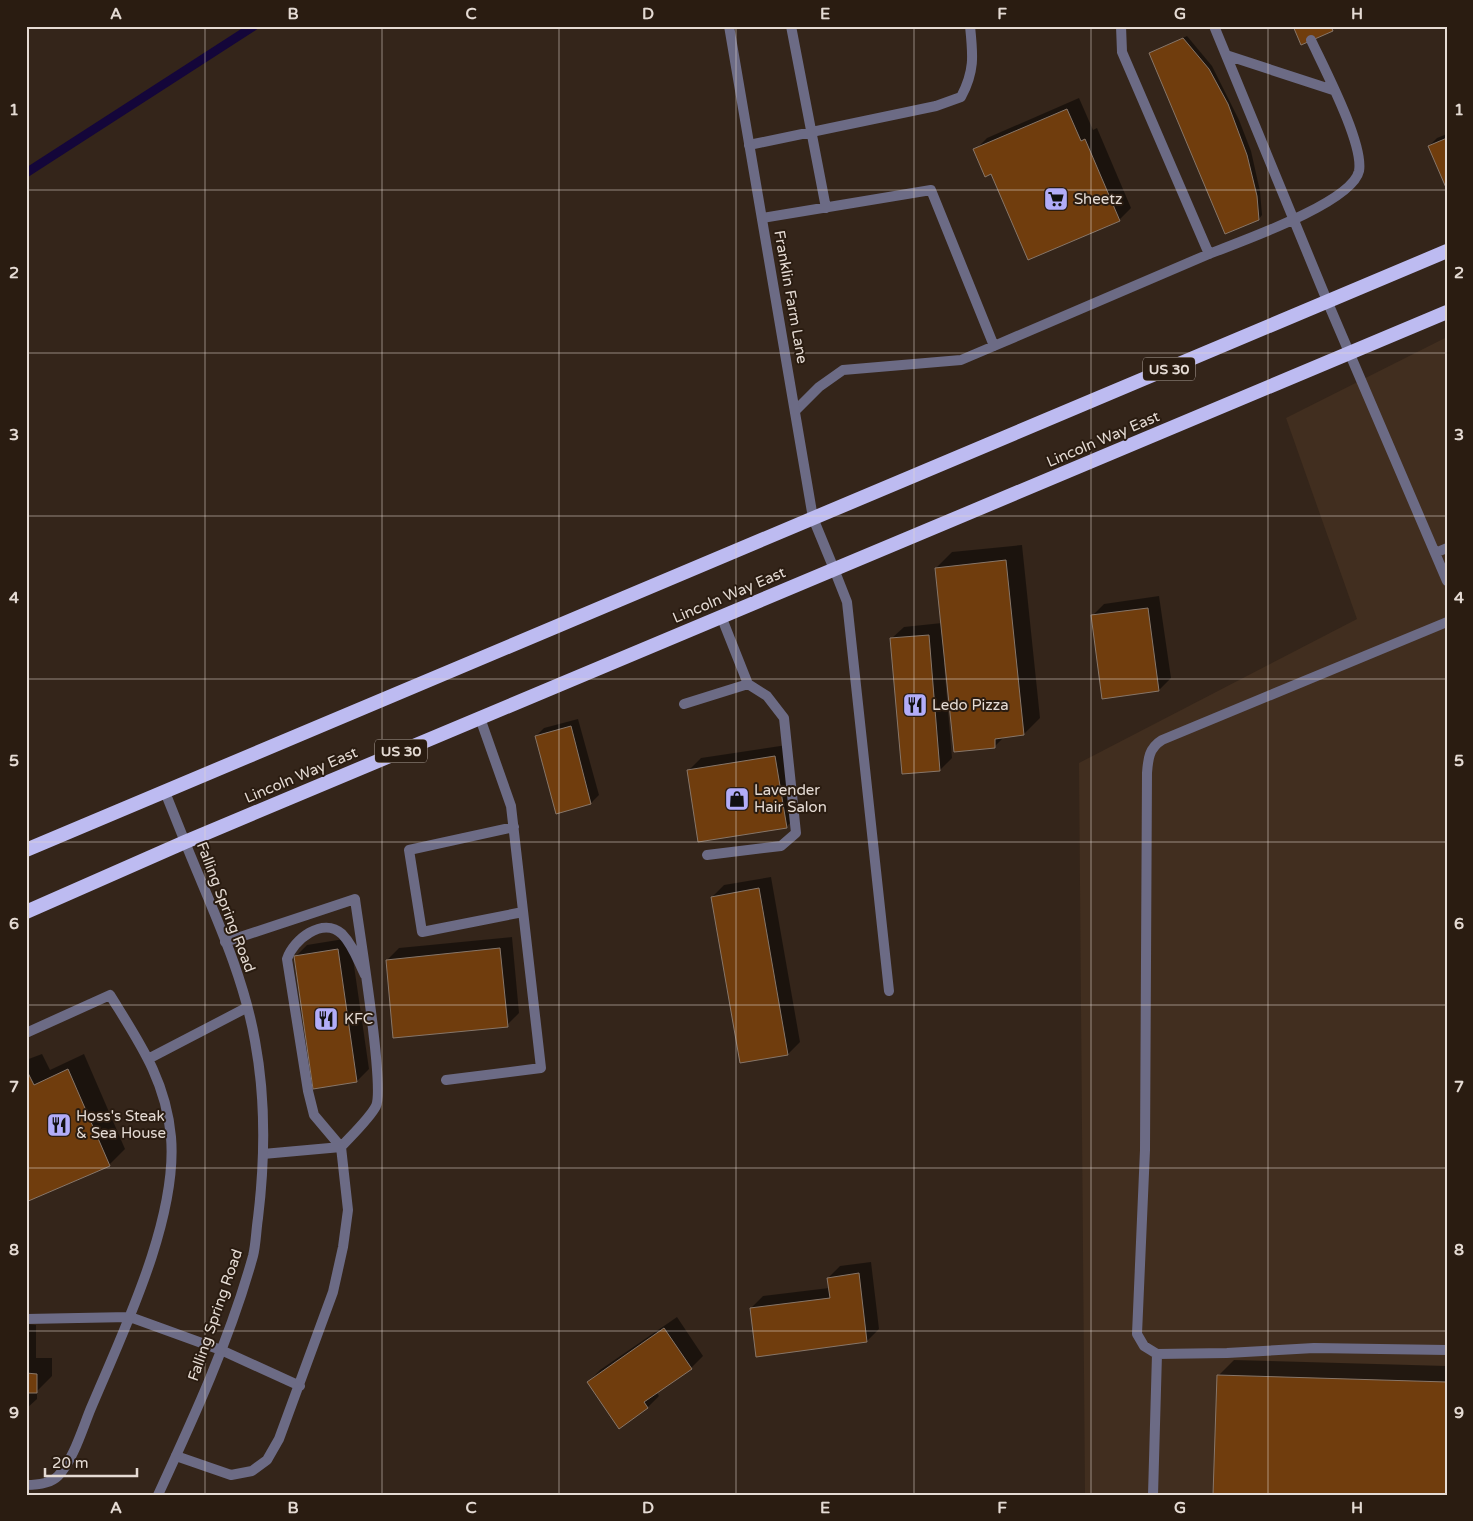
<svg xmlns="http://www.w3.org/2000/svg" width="1473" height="1521" font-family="'Varela Round',sans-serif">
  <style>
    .built { fill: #412e1f }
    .shadow { fill: #0007 }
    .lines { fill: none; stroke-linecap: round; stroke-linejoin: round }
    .stream { stroke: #14063a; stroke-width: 9 }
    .building { fill: #703d0d; stroke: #877669 }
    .service { stroke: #6c6b85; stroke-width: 10 }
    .minor { stroke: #6c6b85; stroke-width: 10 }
    .tertiary { stroke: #6c6b85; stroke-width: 10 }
    .trunk { stroke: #bdbbf1; stroke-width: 14 }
    .grid { fill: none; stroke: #e5dbd4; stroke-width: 1; stroke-opacity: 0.55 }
    .labels { text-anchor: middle; stroke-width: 4; stroke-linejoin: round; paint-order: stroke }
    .shield { fill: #2a1c11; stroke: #ada29a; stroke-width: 1 }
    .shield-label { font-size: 14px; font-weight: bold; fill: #e5dbd4 }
    .poi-label { font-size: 15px; fill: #e5dbd4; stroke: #2a1c11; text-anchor: start }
    .street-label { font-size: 15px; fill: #e5dbd4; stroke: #2a1c11 }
    .neatline { fill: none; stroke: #e5dbd4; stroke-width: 2 }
    .grid-label { font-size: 16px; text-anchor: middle; font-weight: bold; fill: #e5dbd4 }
  </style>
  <rect width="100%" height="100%" fill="#34251a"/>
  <path class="built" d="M1447,337v1158h-362l-6,-732 278,-144 -71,-201z"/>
  <path class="shadow" d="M1187,36l25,30 27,54 12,31 9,40 2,24 -3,4 -109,-166z
    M1079,98l14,32 4,-2 34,80 -12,12 -127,-48 -17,-22 12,-12z
    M1447,134v53l-18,-41 8,-8z
    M1022,545l18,173 -16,16 -19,2 -10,10 -49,-83h-2l8,95 -12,12 -48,-132 12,-11 38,-4 -6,-55 16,-16z
    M1159,596l12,82 -12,12 -67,-74 12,-12z
    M578,719l21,76 -8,8 -34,9 -21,-76 8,-8z
    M787,745l11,70 -12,12 -97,-57 12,-12z
    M771,877l29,165 -12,12 -76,-157 12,-12z
    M512,937l7,76 -12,12 -120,-65 12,-12z
    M350,938l19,131 -12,12 -62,-124 12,-12z
    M42,1054l8,16 34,-16 41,95 -16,16 -83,36v-141z
    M871,1262l8,67 -12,12 -116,-33 12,-12 66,-8 -1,-10 12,-12z
    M677,1317l26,39 -12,12 -35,23 3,5 -11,11 -60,-25 12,-12z
    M26,1324l10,1v33h16v18l-15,15v8l-11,10z
    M1234,1360l213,6v129l-229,-119z"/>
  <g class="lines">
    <path class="stream" d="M26,173l228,-147"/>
  </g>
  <path class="building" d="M1293,26h38l2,5 -32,14z
    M1183,38l26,31 19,35 19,51 10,41 2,24 -34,14 -76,-181z
    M1067,109l14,32 4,-2 35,82 -92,39 -37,-86 -6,3 -12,-28z
    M1447,138v52l-19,-44z
    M1006,560l18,175 -29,4v9l-41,4 -19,-184z
    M1148,608l11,83 -57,8 -11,-84z
    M929,635l11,136 -38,3 -12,-136z
    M571,726l20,78 -35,10 -21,-78z
    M775,756l12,72 -89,14 -11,-72z
    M759,888l29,167 -48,8 -29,-166z
    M500,948l8,79 -115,11 -7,-78z
    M338,949l19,133 -44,7 -19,-133z
    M26,1069l8,16 34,-16 42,97 -84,36z
    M859,1273l8,69 -111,15 -6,-49 80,-10 -3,-20z
    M664,1328l28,41 -48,33 4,6 -29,21 -32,-47z
    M26,1373l11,1v19h-11z
    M1217,1375l230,7v113h-234z"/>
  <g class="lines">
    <path class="service" d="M791,26l35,182
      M1121,26l1,26 87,202c30,-12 143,-51 150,-83 5,-27 -35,-103 -48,-131
      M1214,26l114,277 119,278
      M1226,55l107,35
      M749,145l187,-39 25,-9c14,-26 12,-42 9,-71
      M762,218l169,-28 63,156 215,-92
      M795,411l24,-24 24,-17 118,-10 33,-14
      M1435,553l12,-5
      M834,569l13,33 42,389
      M1447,622l-285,118c-13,8 -14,19 -15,33l-2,377 -8,184 7,12 13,8 70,-1 87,-5 133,2
      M684,704l64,-20
      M514,827l-105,23 13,82 101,-20
      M707,855l74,-9 15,-13 -12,-115 -17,-22 -19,-12 -27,-68
      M225,942l130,-43c4,31 30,187 21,207 -6,12 -25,30 -35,41l-27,-32 -6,-24 -21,-132c6,-19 36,-43 55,-25 11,11 16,27 23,41
      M26,1033l84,-38c29,47 56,85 61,142 7,82 -48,195 -80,271 -8,19 -18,53 -33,68 -8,8 -21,9 -32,9
      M148,1059l98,-51
      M446,1080l95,-12 -30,-262 -31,-88
      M26,1319l104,-2 91,33 79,36
      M176,1456l55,19 21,-4 15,-11 12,-21 54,-147 10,-45 5,-37 -7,-63 -78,7
      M1153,1495l4,-141"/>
    <path class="minor" d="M729,26l84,492 21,51
      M165,792l20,50"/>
    <path class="tertiary" d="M158,1495c36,-78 72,-156 95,-239 3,-12 3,-25 5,-38 7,-58 8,-118 -3,-177 -12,-69 -44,-134 -70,-199"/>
    <path class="trunk" d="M26,850l1421,-599
      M26,912l159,-70 1262,-530"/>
  </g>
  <path class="grid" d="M205,26v1469M382,26v1469M559,26v1469M736,26v1469M914,26v1469M1091,26v1469M1268,26v1469M26,190h1421M26,353h1421M26,516h1421M26,679h1421M26,842h1421M26,1005h1421M26,1168h1421M26,1331h1421"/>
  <defs>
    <symbol id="supermarket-square" viewBox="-11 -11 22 22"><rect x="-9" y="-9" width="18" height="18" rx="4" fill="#b2adf9" stroke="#2a1c11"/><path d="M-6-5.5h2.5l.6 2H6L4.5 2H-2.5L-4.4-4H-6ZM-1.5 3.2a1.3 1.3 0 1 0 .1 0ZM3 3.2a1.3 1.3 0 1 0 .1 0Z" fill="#111"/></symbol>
    <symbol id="restaurant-square" viewBox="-11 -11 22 22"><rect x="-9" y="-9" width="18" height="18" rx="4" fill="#b2adf9" stroke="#2a1c11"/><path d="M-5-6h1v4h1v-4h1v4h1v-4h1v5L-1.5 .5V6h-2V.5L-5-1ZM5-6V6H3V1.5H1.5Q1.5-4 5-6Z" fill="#111"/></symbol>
    <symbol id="shop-square" viewBox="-11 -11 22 22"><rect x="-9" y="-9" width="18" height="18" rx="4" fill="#b2adf9" stroke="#2a1c11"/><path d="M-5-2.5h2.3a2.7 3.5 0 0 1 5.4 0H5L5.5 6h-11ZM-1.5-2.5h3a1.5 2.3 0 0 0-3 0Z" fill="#111"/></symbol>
  </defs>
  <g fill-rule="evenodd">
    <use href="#supermarket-square" x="1042" y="185" width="28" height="28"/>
    <use href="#restaurant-square" x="901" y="691" width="28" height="28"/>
    <use href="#shop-square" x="723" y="785" width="28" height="28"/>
    <use href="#restaurant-square" x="312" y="1005" width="28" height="28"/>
    <use href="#restaurant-square" x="45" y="1111" width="28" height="28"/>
  </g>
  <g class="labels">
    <g class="shield">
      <rect x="1143" y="357.5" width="52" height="23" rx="4"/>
      <rect x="375" y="739.5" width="52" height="23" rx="4"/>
    </g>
    <g class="shield-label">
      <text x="1169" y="374">US 30</text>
      <text x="401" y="756">US 30</text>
    </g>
    <g class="poi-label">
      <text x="1074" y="204">Sheetz</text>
      <text x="932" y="710">Ledo Pizza</text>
      <text x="754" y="795">Lavender<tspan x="754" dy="17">Hair Salon</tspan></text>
      <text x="344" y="1024">KFC</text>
      <text x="76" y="1121">Hoss's Steak<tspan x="76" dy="17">&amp; Sea House</tspan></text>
    </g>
    <g class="street-label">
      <text transform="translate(791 297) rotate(80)" y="5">Franklin Farm Lane</text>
      <text transform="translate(1103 439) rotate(-23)" y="5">Lincoln Way East</text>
      <text transform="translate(729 595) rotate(-23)" y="5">Lincoln Way East</text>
      <text transform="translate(301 775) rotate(-23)" y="5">Lincoln Way East</text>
      <text transform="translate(226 907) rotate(69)" y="5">Falling Spring Road</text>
      <text transform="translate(215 1315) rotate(-71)" y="5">Falling Spring Road</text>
    </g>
  </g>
  <rect width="1473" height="1521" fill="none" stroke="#2a1c11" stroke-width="55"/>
  <path d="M45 1468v8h92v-8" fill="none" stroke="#e5dbd4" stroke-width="2.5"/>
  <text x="52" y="1468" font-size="15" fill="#e5dbd4" stroke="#2a1c11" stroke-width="4" paint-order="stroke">20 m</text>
  <rect x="28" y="28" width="1418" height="1466" class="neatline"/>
  <g class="grid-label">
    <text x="116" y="19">A</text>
    <text x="293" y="19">B</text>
    <text x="471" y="19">C</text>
    <text x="648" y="19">D</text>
    <text x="825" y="19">E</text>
    <text x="1002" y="19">F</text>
    <text x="1180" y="19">G</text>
    <text x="1357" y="19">H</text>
    <text x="14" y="115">1</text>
    <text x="1459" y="115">1</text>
    <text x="14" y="278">2</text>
    <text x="1459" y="278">2</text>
    <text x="14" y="440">3</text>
    <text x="1459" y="440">3</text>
    <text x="14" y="603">4</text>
    <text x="1459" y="603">4</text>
    <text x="14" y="766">5</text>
    <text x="1459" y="766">5</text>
    <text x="14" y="929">6</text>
    <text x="1459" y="929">6</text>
    <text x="14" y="1092">7</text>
    <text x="1459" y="1092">7</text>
    <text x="14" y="1255">8</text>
    <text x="1459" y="1255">8</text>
    <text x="14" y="1418">9</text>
    <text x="1459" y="1418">9</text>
    <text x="116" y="1513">A</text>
    <text x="293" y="1513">B</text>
    <text x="471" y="1513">C</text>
    <text x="648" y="1513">D</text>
    <text x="825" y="1513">E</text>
    <text x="1002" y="1513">F</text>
    <text x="1180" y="1513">G</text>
    <text x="1357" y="1513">H</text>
  </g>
</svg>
